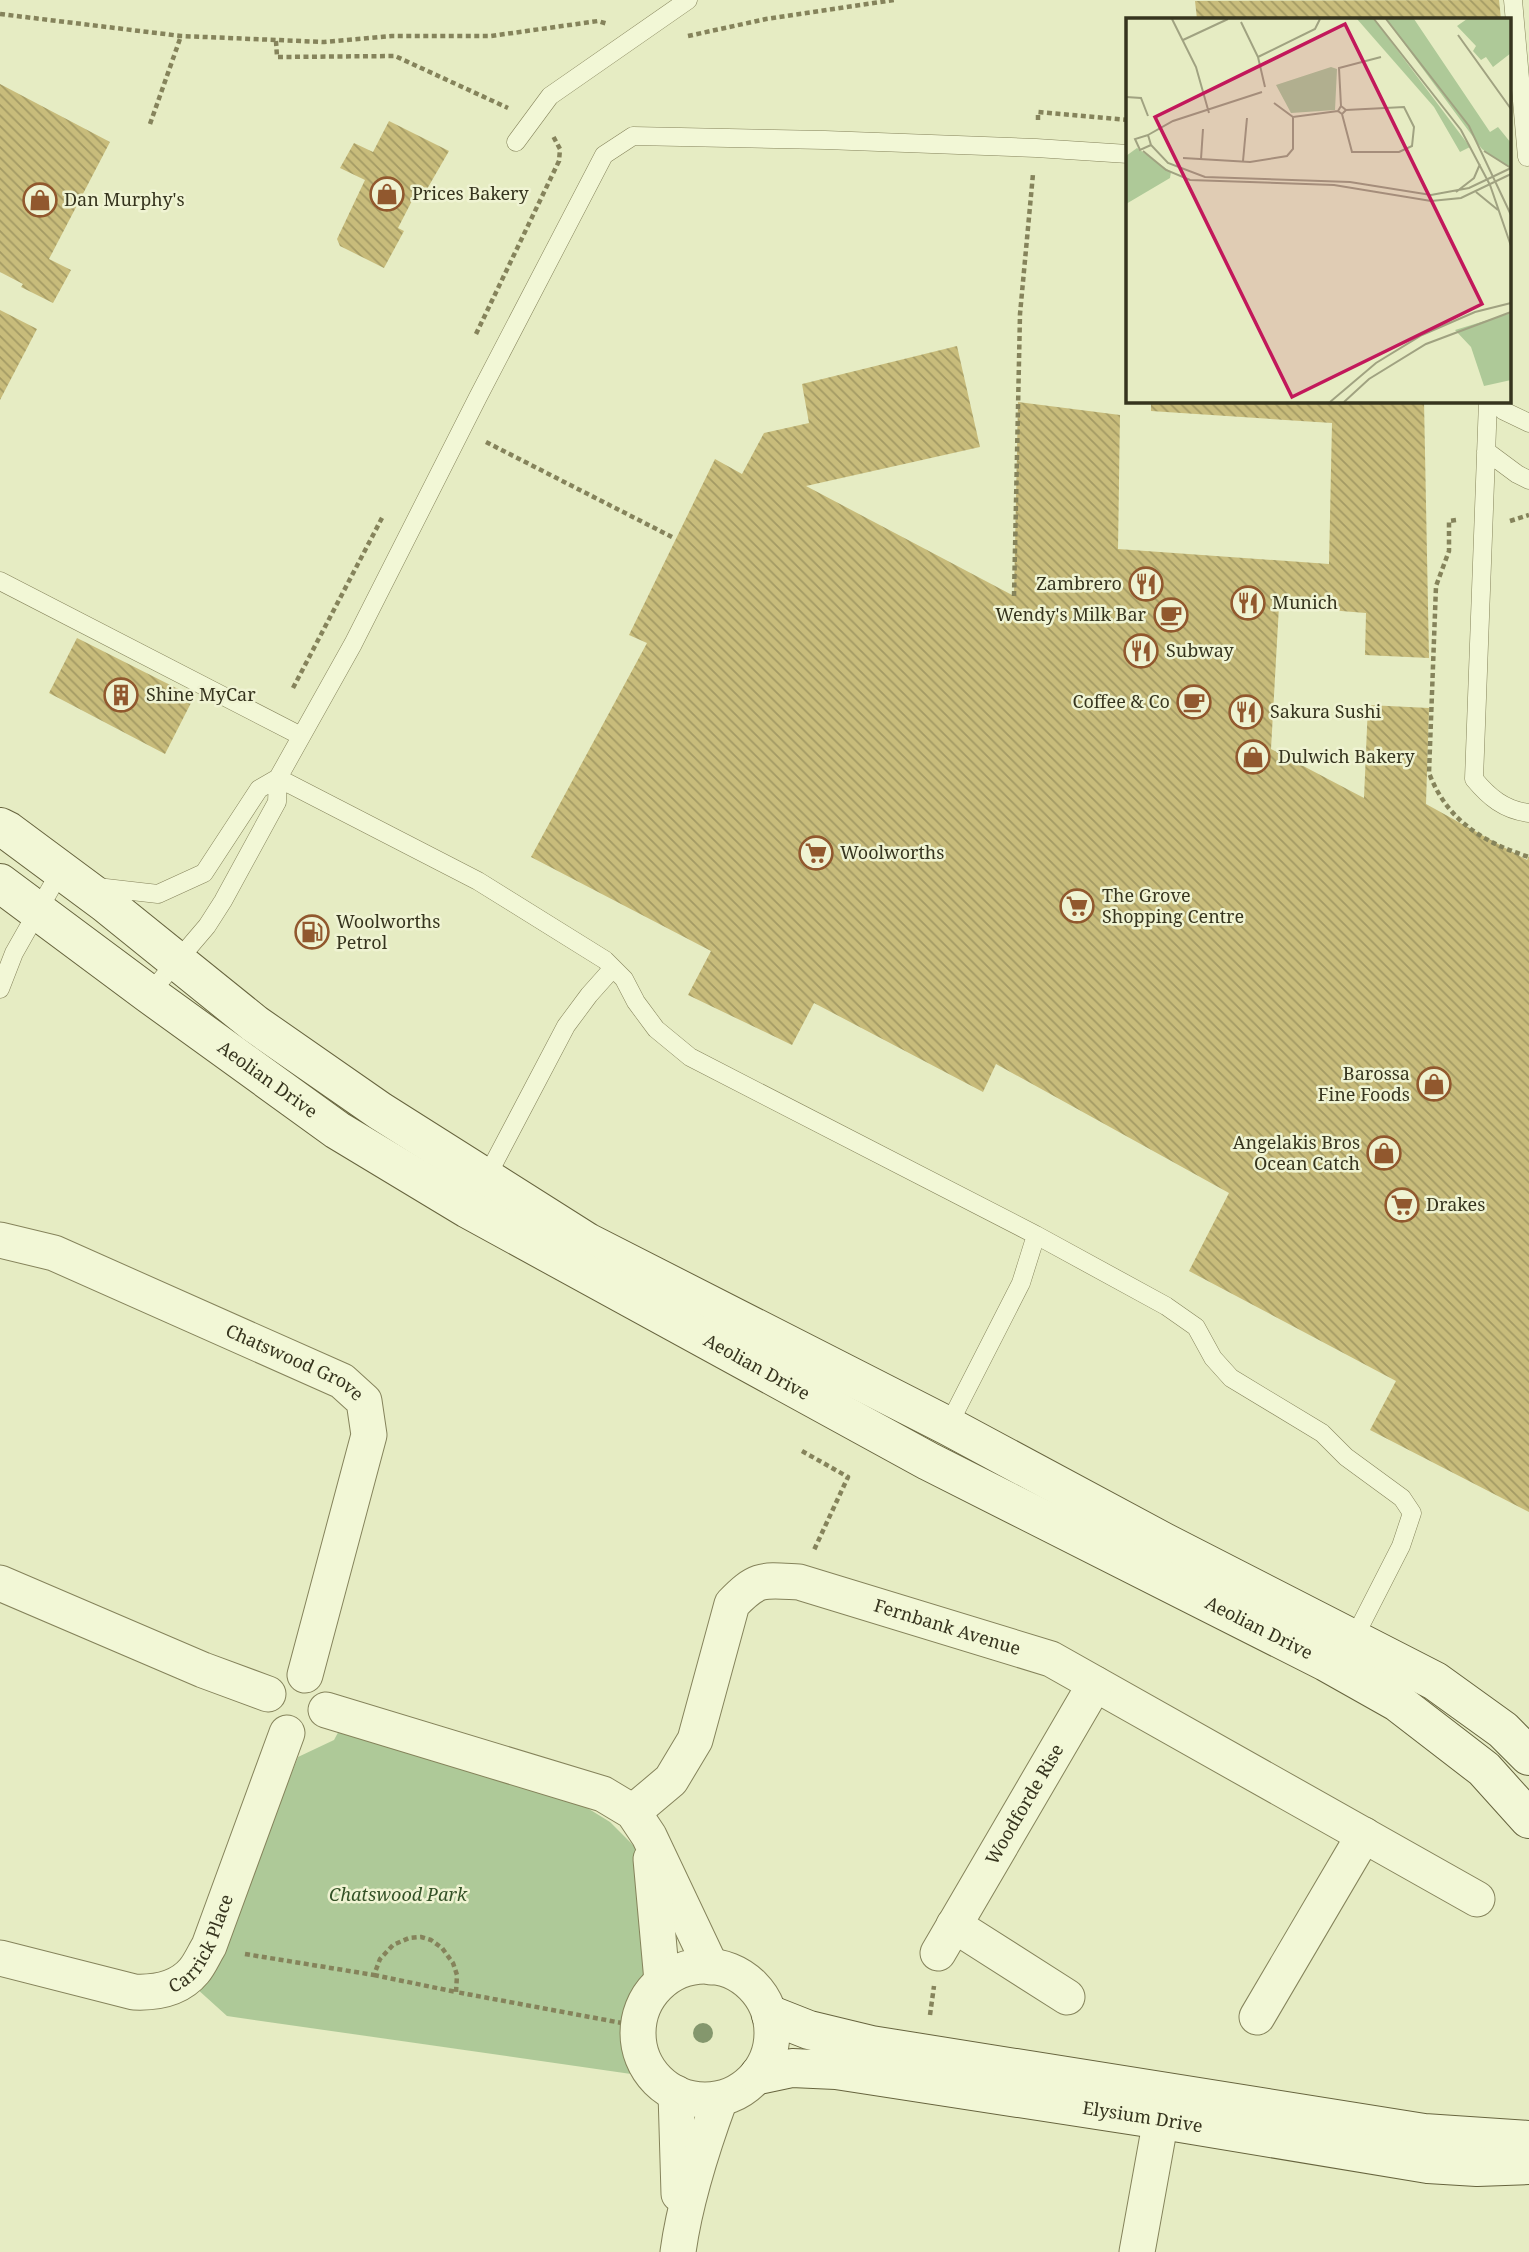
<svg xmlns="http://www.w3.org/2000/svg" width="1529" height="2252" font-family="'Noto Serif',serif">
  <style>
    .green { fill: #aec998 }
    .building { fill: url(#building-back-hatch) }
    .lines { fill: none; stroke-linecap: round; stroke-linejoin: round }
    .lane-casing { stroke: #85835b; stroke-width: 19 }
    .street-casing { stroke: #85835b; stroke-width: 37 }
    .secondary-casing { stroke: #67643e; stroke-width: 40 }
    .path { stroke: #85835b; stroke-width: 4.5; stroke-dasharray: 5 3.5; stroke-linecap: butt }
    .lane { stroke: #f2f7d6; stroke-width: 18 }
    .street { stroke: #f2f7d6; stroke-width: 35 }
    .secondary { stroke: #f2f7d6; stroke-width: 38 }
    .tree { fill: #84976d }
    .labels { text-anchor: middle; stroke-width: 5; stroke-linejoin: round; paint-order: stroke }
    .poi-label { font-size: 18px; fill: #36341e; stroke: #eff3d2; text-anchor: start }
    .street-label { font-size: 18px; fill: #36341e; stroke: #eff3d2 }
    .park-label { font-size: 18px; font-style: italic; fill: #335126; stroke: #eff3d2 }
    .inset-road { fill: none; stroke: #a0a281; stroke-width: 2 }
    .view { fill: #c2185b; fill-opacity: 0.15; stroke: #c2185b; stroke-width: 3.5 }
    .inset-edge { fill: none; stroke: #36341e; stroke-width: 3.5 }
  </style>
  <defs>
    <pattern id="building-back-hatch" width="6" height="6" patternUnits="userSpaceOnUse" patternTransform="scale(1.75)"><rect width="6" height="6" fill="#c8bc7b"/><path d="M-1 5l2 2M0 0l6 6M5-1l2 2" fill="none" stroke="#a39a64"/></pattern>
  </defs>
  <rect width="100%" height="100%" fill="#e6ecc3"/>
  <path class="green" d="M341,1727l235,74 34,21 26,26 12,79v49l-17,22 -7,22 8,39 13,17 -418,-60 -31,-28 16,-17 86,-214 36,-17z"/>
  <path class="building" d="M1499,0l2,19h-304l-2,-18z
    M0,84l110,58 -61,117 22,11 -18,33 -32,-16 2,-3 -23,-12z
    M389,121l60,30 -26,45 -7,-3 -18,35 6,3 -20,37 -44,-22 -3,-7 28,-59 -25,-12 14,-25 19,9z
    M0,310l37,19 -37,71z
    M957,346l23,101 -174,39 208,110 4,-194 102,13 -2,134 211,15 3,-141 -181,-12v-10h273l5,257 -64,-3 1,-42 -87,-7 -8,143 93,49 4,-93 61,3 -3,96 101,56 2,-4v656l-159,-82 26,-49 -207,-110 40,-78 -233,-129 -13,28 -169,-89 -22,42 -104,-50 23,-44 -180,-94 116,-214 -18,-8 86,-176 27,15 22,-41 45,-10 -7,-39z
    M77,638l117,59 -29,57 -116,-61z"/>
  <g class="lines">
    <defs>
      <path id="lane" d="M1513,0l14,157
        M516,142l34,-46 138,-96
        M1488,401l-14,378c15,18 30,31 55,34
        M1497,401l7,10 25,12
        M1486,451l31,23 12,6
        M0,581l301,155
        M278,778l200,103 127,79 19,19 12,23 20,27 34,28 346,178 130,71 30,21 17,31 18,20 91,55 24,24 56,41 10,15 -11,33 -48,94
        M97,887l61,7 46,-21 55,-84 19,-11
        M0,989l14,-36 47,-83
        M149,994l58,-68 16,-25 54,-99 1,-24 75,-134 125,-247 126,-242 29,-19 192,4 211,8 92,6
        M485,1180l81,-154 23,-31 24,-27
        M948,1426l73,-143 15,-48"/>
      <g id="street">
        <path id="s1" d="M0,1240l54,13 288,128 22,20 5,34 -64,240"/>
        <path d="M0,1583l203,87 65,24"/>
        <path d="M326,1710l277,84 30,18 16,24 62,131"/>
        <path id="s2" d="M633,1812l38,-32 24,-40 37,-136c26,-27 31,-24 67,-22l252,77 426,240"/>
        <path d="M651,1859l11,122"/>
        <path d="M954,1925l113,72"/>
        <path id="s3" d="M938,1953l157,-269"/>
        <path id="s4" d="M0,1958l134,34c22,1 45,-3 60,-21 6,-7 10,-17 15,-25l78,-213"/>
        <circle cx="705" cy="2033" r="67"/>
        <path d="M1257,2017l107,-182"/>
        <path d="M676,2093l3,101"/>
        <path d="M678,2252c7,-52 24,-104 42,-153"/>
        <path d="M1137,2252l29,-161"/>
      </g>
      <g id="secondary">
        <path d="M0,827l8,4 97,72 150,121 125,87 207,131 361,184 216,116 271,139 68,49 26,26"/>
        <path id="s5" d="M0,883l149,111 188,136 131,79 460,252 398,201 71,40 87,67 45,50"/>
        <path d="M771,2015l38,15 62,15 553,88 105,7"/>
        <path id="s6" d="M759,2075l33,-7 44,2 326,50 266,44 49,3 52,-2"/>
      </g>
    </defs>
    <use href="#lane" class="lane-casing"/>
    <use href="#street" class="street-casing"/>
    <use href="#secondary" class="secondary-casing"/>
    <path class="path" d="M0,14l181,22 143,6 68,-6h99l107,-15 10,3
      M688,36l78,-17 128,-19
      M276,41l1,16 118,-1 113,52
      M1038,120v-8l90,8
      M150,124l31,-88
      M476,334l83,-173 1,-12 -7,-13
      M486,442l186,95
      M1456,520l-7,1v30l-13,35 -7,187c18,47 53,69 100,84
      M1510,521l19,-6
      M1014,596l6,-282 13,-140
      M293,688l90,-172
      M802,1451l46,26 -34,73
      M245,1954l129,21 6,-16 13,-14 16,-7 12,-1 10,3 11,8 11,15 4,12 -1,17 182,34
      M374,1975l82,17
      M930,2015l4,-29"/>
    <use href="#lane" class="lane"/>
    <use href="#street" class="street"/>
    <use href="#secondary" class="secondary"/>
  </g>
  <circle class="tree" cx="703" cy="2033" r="10"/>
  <defs>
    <symbol id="shop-ring" viewBox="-11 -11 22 22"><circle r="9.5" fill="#eff3d2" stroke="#91582e" stroke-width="1.5"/><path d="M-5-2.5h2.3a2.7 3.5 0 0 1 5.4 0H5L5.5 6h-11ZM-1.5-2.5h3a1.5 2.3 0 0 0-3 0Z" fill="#91582e"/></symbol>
    <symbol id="restaurant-ring" viewBox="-11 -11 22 22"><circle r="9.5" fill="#eff3d2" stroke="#91582e" stroke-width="1.5"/><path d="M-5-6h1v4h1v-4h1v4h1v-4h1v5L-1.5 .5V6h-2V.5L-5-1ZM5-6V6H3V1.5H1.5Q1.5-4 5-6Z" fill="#91582e"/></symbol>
    <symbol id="cafe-ring" viewBox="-11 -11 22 22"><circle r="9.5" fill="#eff3d2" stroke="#91582e" stroke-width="1.5"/><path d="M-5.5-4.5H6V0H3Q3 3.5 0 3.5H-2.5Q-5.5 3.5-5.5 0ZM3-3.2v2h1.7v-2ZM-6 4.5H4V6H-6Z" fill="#91582e"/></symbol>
    <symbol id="building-ring" viewBox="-11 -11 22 22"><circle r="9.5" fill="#eff3d2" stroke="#91582e" stroke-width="1.5"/><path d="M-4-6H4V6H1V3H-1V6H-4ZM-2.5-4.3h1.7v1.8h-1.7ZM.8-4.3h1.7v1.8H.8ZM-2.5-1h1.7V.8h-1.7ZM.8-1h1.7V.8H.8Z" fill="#91582e"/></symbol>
    <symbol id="supermarket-ring" viewBox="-11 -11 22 22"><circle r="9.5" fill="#eff3d2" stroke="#91582e" stroke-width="1.5"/><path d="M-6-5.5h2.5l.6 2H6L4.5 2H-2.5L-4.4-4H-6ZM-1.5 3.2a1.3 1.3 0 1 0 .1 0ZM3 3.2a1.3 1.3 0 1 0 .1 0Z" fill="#91582e"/></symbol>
    <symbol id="fuel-ring" viewBox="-11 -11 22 22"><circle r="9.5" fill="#eff3d2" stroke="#91582e" stroke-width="1.5"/><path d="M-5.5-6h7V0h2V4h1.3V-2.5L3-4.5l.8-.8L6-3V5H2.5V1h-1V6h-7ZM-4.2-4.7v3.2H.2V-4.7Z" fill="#91582e"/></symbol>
  </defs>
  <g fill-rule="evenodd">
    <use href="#shop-ring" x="368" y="175" width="38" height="38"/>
    <use href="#shop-ring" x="21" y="181" width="38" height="38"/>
    <use href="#restaurant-ring" x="1127" y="565" width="38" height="38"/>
    <use href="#restaurant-ring" x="1229" y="584" width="38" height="38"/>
    <use href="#cafe-ring" x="1152" y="596" width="38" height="38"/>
    <use href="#restaurant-ring" x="1122" y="632" width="38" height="38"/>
    <use href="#building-ring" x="102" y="676" width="38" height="38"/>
    <use href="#cafe-ring" x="1175" y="683" width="38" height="38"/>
    <use href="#restaurant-ring" x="1227" y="693" width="38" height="38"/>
    <use href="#shop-ring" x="1234" y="738" width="38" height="38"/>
    <use href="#supermarket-ring" x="797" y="834" width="38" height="38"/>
    <use href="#supermarket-ring" x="1058" y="887" width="38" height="38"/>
    <use href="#fuel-ring" x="293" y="913" width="38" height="38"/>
    <use href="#shop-ring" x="1415" y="1065" width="38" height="38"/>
    <use href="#shop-ring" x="1365" y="1134" width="38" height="38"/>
    <use href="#supermarket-ring" x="1383" y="1186" width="38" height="38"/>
  </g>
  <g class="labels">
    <g class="poi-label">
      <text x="412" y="200">Prices Bakery</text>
      <text x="64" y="206">Dan Murphy's</text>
      <text x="1122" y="590" text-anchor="end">Zambrero</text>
      <text x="1272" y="609">Munich</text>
      <text x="1146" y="621" text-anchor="end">Wendy's Milk Bar</text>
      <text x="1166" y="657">Subway</text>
      <text x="146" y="701">Shine MyCar</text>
      <text x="1170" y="708" text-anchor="end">Coffee &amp; Co</text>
      <text x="1270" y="718">Sakura Sushi</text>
      <text x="1278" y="763">Dulwich Bakery</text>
      <text x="840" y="859">Woolworths</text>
      <text x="1102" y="902">The Grove<tspan x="1102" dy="21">Shopping Centre</tspan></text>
      <text x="336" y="928">Woolworths<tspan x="336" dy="21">Petrol</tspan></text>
      <text x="1410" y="1080" text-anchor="end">Barossa<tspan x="1410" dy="21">Fine Foods</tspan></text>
      <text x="1360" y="1149" text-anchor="end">Angelakis Bros<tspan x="1360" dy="21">Ocean Catch</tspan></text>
      <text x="1426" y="1211">Drakes</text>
    </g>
    <g class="street-label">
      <text dy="6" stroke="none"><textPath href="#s5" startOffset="332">Aeolian Drive</textPath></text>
      <text dy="6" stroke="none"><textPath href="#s1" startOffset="320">Chatswood Grove</textPath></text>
      <text dy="6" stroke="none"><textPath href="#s5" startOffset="900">Aeolian Drive</textPath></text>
      <text dy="6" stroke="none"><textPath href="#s2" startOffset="467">Fernbank Avenue</textPath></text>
      <text dy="6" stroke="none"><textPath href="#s5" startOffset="1466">Aeolian Drive</textPath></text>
      <text dy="6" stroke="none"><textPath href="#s3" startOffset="172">Woodforde Rise</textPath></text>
      <text dy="6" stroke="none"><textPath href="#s4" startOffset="231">Carrick Place</textPath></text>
      <text dy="6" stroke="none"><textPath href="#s6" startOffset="388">Elysium Drive</textPath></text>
    </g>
    <g class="park-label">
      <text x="398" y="1901">Chatswood Park</text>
    </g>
  </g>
  <g transform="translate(1126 18)">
    <rect width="385" height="385" fill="#e6ecc3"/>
    <path d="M385,295v67l-27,6 -13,-39 -16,-17z" fill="#aec998"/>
    <path d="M231,1h17l96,128 -10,5 -26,-45zM260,1h28l76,113 8,-5 13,16v26l-29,-20zM341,1h44v34l-18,14 -7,-10 -5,3 -8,-9 3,-5 -19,-20zM205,49l6,2 -2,41 -44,3 -15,-28zM11,130l34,24 -1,6 -44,26v-48z" fill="#aec998"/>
    <path class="inset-road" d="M46,1l24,48 13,46M248,1l87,111 29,55 21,61M260,1l83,107 42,89M115,4l17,35 7,30M332,17l53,74M57,22l45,-21M132,39l57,-28 5,-10M0,79l15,1 7,18M148,85l19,14 45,-6M215,88l-2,-38 42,-11M216,96l-4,-3 3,-5 5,4 -4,4 10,38h47l13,-6 2,-19 -10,-20 -58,3M22,117l25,-14 89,-29M25,127l-11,5 -5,-11 13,-4 3,10 17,18 37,14 145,5 81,13 38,-7 42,-20M17,133l23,19 24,10 144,5 97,16 30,-3 50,-24M358,133l27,17M57,140l67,4 37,-6 6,-7v-32M75,141l2,-30M117,143l4,-43M330,174l18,-14 6,-14M350,174l22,18M204,384l46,-39 46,-28 53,-23 36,-9M218,384l25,-23 57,-35 85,-32"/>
    <path class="view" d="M219,6l137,280 -190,93 -137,-280z"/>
    <rect width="385" height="385" class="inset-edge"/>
  </g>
</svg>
